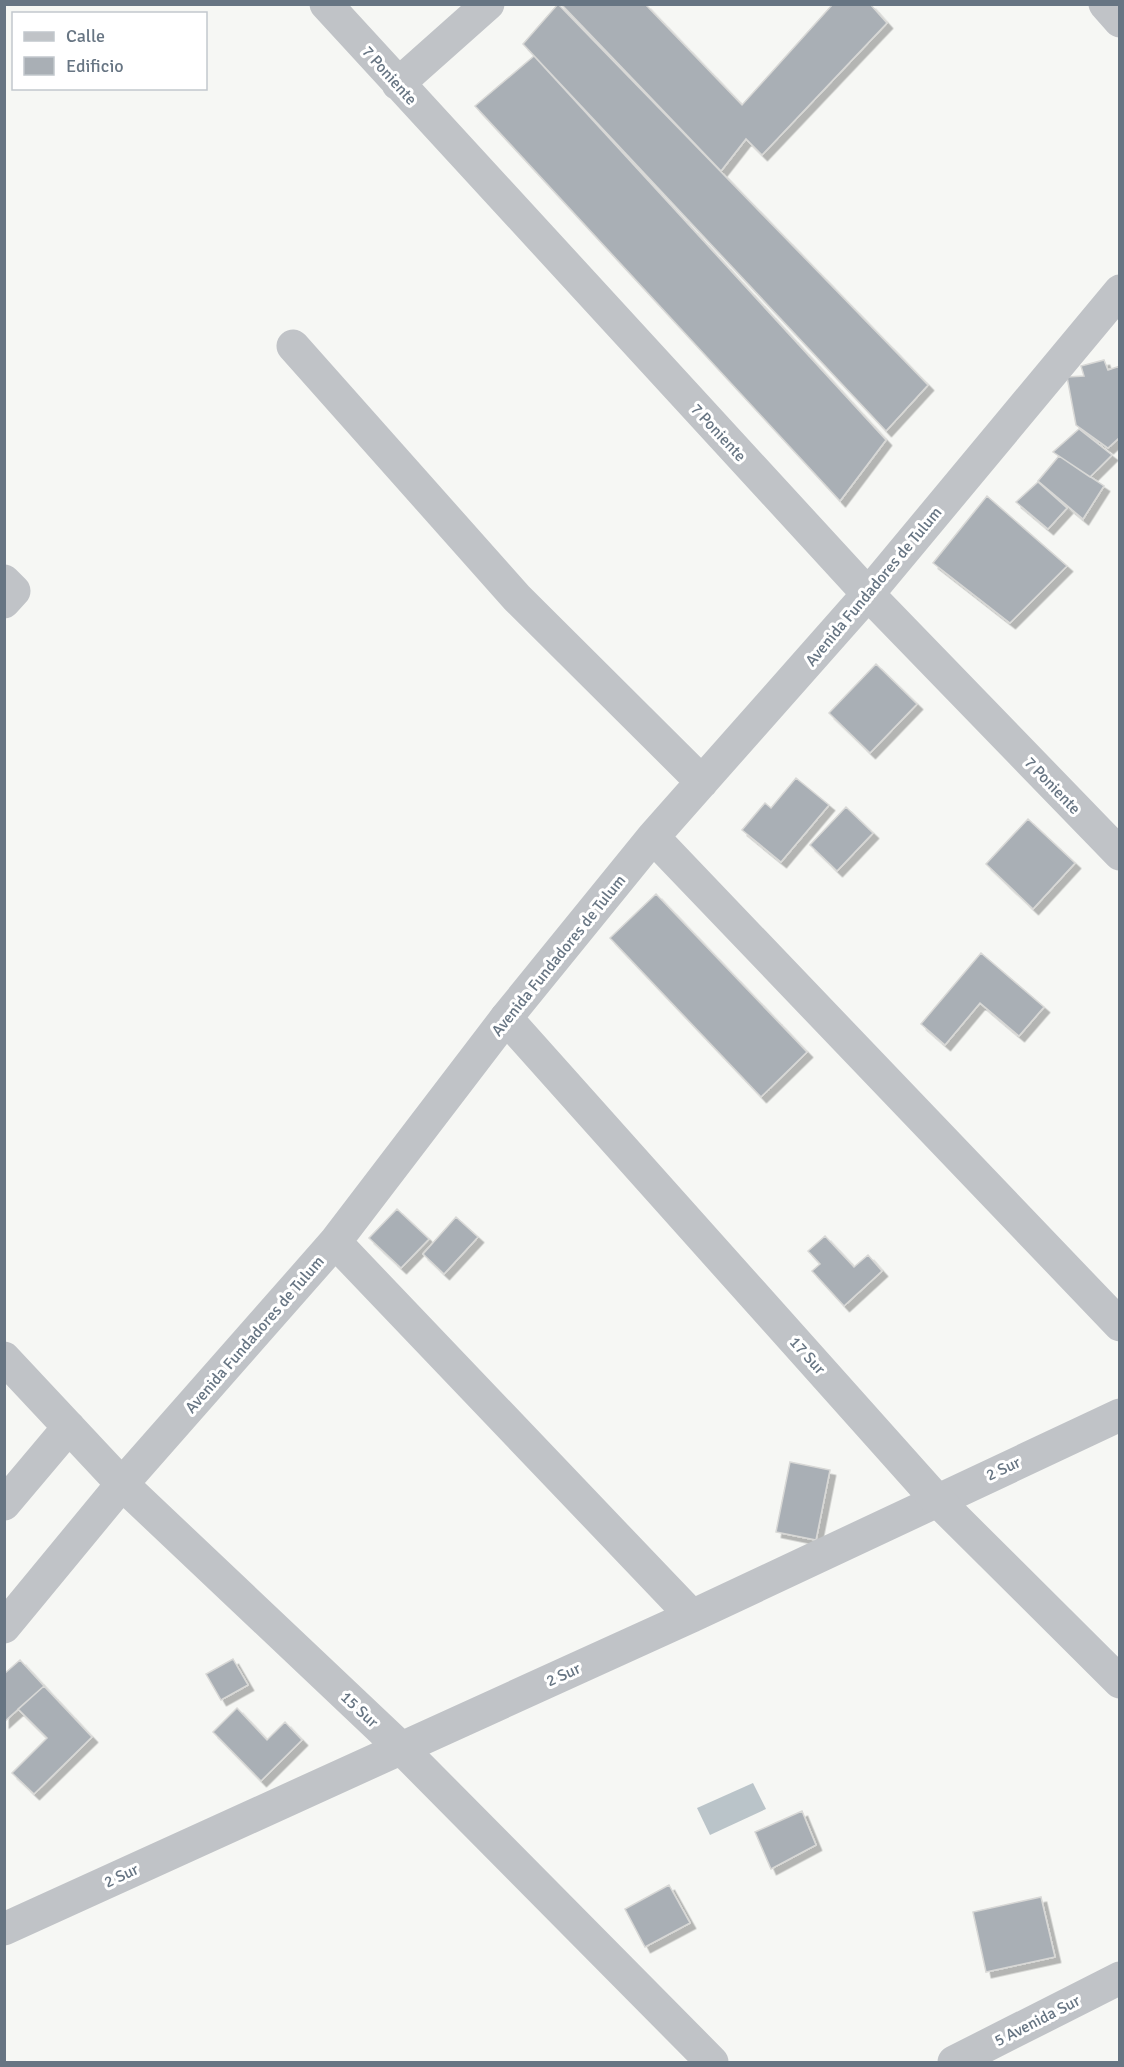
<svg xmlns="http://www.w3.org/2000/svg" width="1124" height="2067" font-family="Signika,sans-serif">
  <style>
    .water { fill: #bac4c9 }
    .building { fill: #a9afb5; stroke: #d8d8d6; stroke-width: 1.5; filter: url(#shadow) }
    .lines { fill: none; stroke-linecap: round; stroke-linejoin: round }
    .minor { stroke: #c0c3c7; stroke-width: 33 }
    .tertiary { stroke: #c0c3c7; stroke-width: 33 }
    .labels { text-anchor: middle; stroke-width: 6; stroke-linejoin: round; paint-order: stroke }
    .street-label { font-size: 16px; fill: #677583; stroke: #fff }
  </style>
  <defs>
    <filter id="shadow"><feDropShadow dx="5.5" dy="5.5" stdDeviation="0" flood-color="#0004"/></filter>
  </defs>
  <rect width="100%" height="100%" fill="#f6f7f4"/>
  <path class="water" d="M753,1783l13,26 -56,26 -13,-27z"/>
  <path class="building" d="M558,4l370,381 -42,46 -363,-387z
    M561,4h84l97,101 91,-101h37l17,19 -125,132 -16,-16 -25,32z
    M534,56l352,384 -46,61 -365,-395z
    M1104,360l4,10 12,-4v71l-12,11 -32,-23 -9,-48 17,-1 -3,-10z
    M1079,429l33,26 -22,22 -37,-25z
    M1059,456l45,30 -21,33 -45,-38z
    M1038,482l29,26 -19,21 -32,-27z
    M987,496l80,70 -57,57 -77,-60z
    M876,664l41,40 -47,49 -41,-40z
    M796,778l33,27 -48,57 -39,-32 23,-27 6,5z
    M846,807l27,26 -36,38 -27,-26z
    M1028,819l47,44 -42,46 -47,-45z
    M656,894l151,158 -46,45 -151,-159z
    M981,953l63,54 -25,29 -39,-33 -35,42 -24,-21z
    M397,1209l32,30 -28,29 -32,-30z
    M456,1217l22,20 -34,37 -21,-20z
    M825,1236l29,31 14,-12 14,16 -38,35 -32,-35 8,-7 -12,-13z
    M790,1462l40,8 -14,70 -40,-8z
    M233,1659l15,26 -27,15 -15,-26z
    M20,1660l24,26 -40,36v-48z
    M44,1686l48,51 -58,57 -22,-21 35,-35 -29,-29z
    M237,1708l30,32 18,-18 17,18 -41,41 -48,-49z
    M802,1811l14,34 -45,24 -16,-37z
    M669,1885l21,38 -45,24 -20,-38z
    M1041,1897l14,60 -69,15 -13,-60z"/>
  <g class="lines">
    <path class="minor" d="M326,4l542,590 252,260
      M1105,4l15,17
      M398,84l90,-80
      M293,346l224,252 185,184
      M4,581l10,10 -10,11
      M653,837l467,488
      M335,1242l357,374
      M4,1358l118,126 278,263 312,315
      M4,1504l65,-77
      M4,1627l118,-143 213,-242 171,-224 147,-181 215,-243 252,-303
      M4,1929l688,-313 428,-201"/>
    <path class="tertiary" d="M506,1018l430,481 184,183
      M954,2062l166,-84"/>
  </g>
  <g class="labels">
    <g class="street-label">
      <text transform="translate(390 75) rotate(48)" y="6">7 Poniente</text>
      <text transform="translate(719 432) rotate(47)" y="6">7 Poniente</text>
      <text transform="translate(873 586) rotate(-50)" y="6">Avenida Fundadores de Tulum</text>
      <text transform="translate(1053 785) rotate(46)" y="6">7 Poniente</text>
      <text transform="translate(558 955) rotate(-51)" y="6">Avenida Fundadores de Tulum</text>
      <text transform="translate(254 1334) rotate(-49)" y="6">Avenida Fundadores de Tulum</text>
      <text transform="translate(808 1355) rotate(48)" y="6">17 Sur</text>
      <text transform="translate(1003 1468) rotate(-25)" y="6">2 Sur</text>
      <text transform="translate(563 1674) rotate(-24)" y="6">2 Sur</text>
      <text transform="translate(360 1709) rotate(43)" y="6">15 Sur</text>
      <text transform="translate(121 1875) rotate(-25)" y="6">2 Sur</text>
      <text transform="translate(1037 2020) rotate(-27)" y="6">5 Avenida Sur</text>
    </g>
  </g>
  <rect width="1124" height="2067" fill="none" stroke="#677583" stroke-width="12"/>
  <rect x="12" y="12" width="195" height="78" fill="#ffffff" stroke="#c2c8cd" stroke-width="1.5"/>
  <rect x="24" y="32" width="30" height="9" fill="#c0c3c7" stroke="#c2c8cd" stroke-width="1.5"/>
  <text x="66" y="42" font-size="18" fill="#677583">Calle</text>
  <rect x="24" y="57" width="30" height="18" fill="#a9afb5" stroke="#c2c8cd" stroke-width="1.5"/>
  <text x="66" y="72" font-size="18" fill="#677583">Edificio</text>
</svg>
